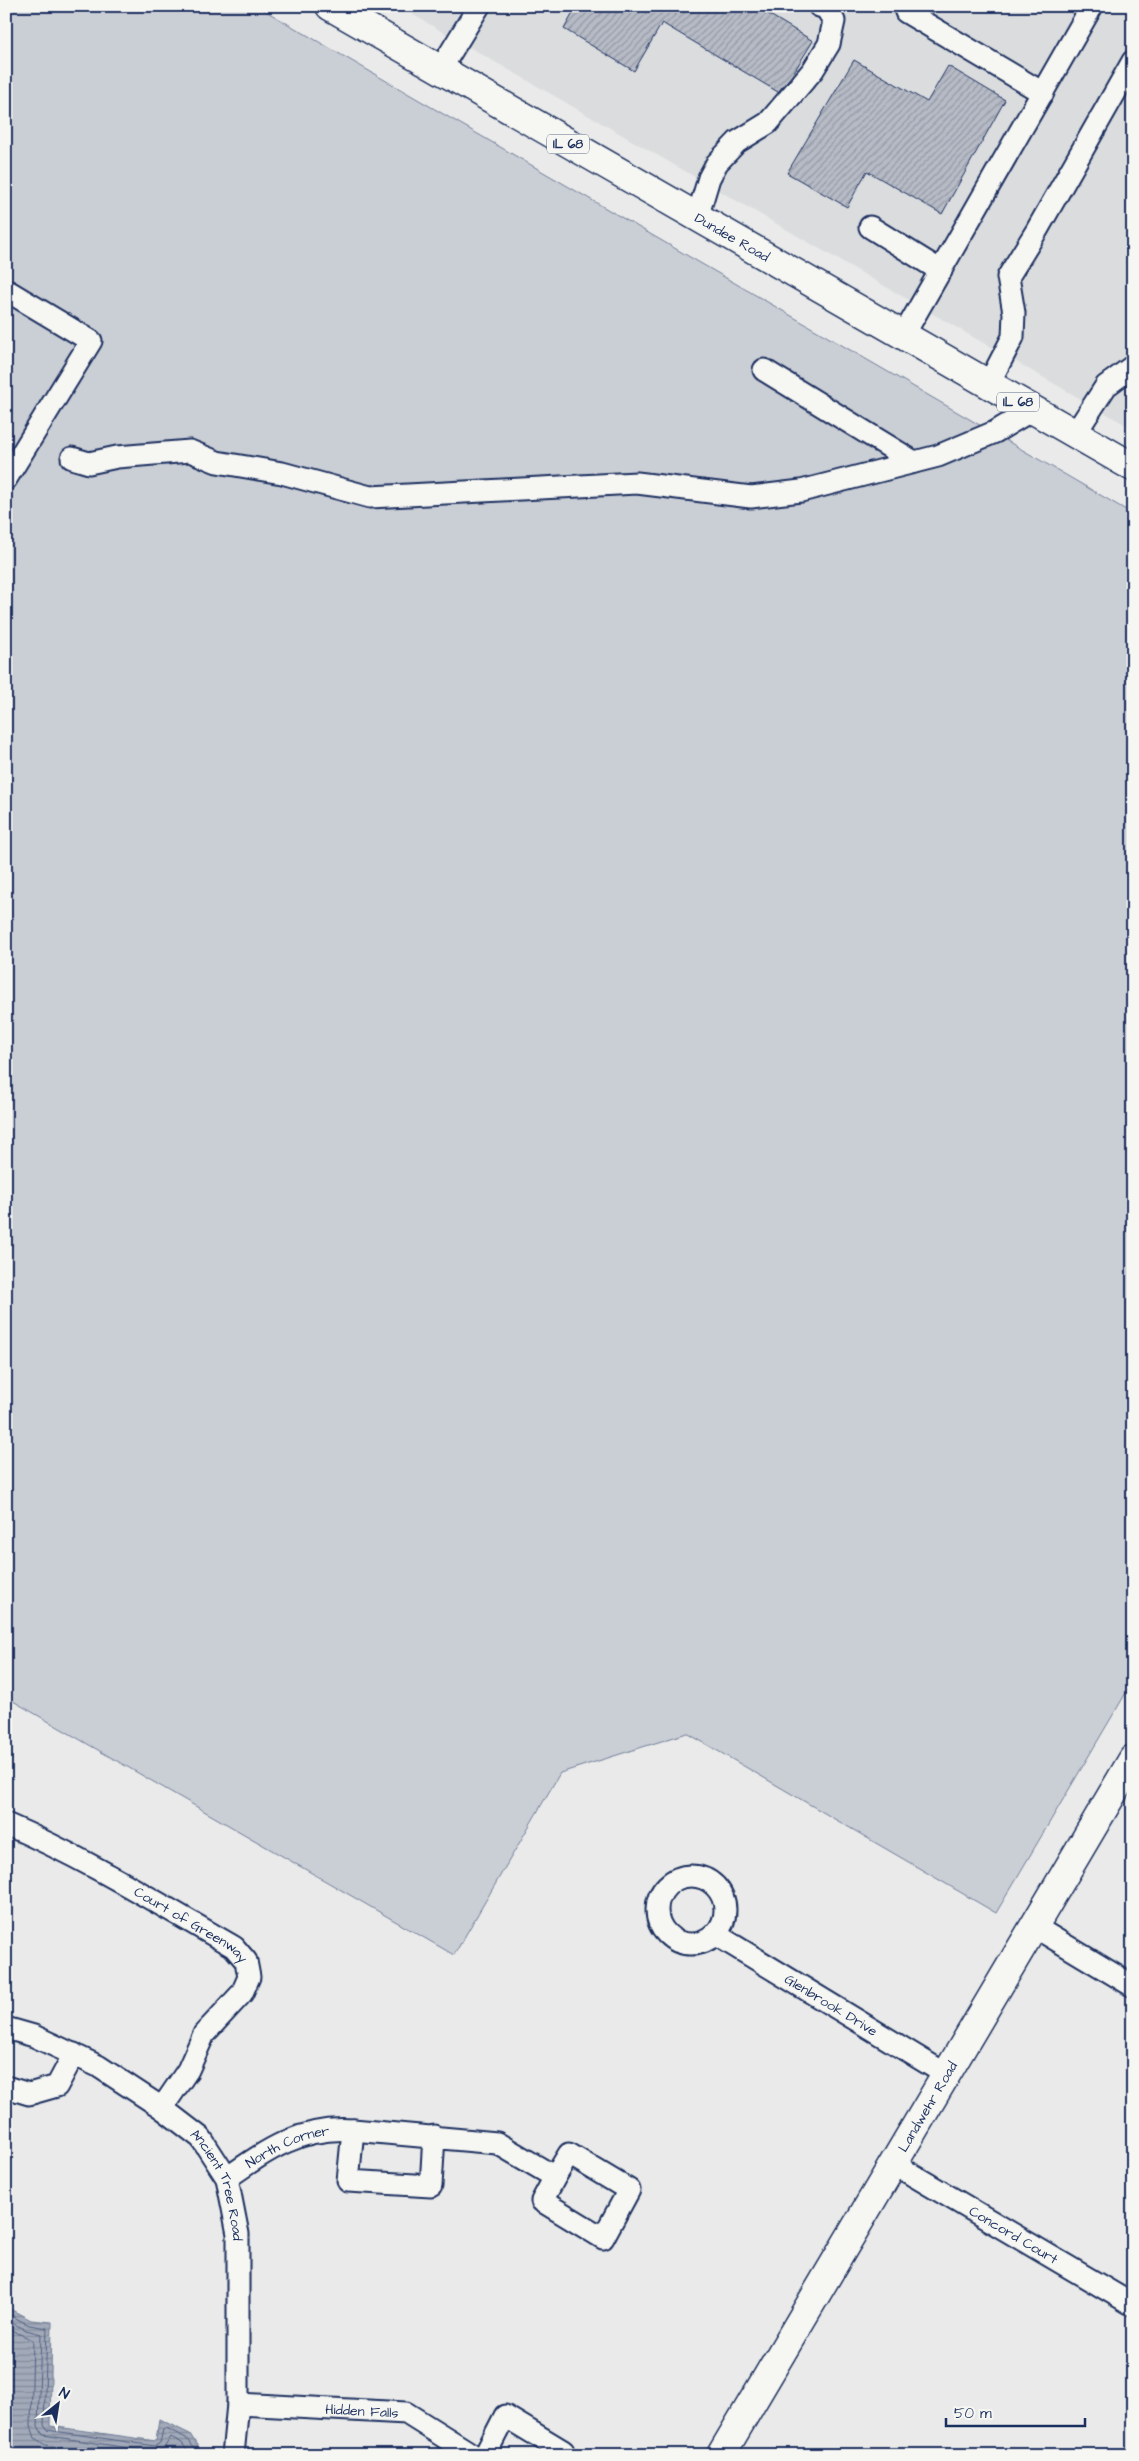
<svg xmlns="http://www.w3.org/2000/svg" width="1139" height="2461" font-family="'Architects Daughter',sans-serif">
  <style>
    .built { fill: #dadcde }
    .grass { fill: #caced5; stroke: #727e9a }
    .water { fill: url(#water-rules); stroke: #6c7995 }
    .lines { fill: none; stroke-linecap: round; stroke-linejoin: round }
    .shore { stroke: #516083; stroke-width: 1 }
    .building { fill: url(#building-hatch); stroke: #1b2f5e }
    .minor-casing { stroke: #1b2f5e; stroke-width: 25 }
    .major-casing { stroke: #1b2f5e; stroke-width: 31 }
    .minor { stroke: #f6f6f2; stroke-width: 21 }
    .major { stroke: #f6f6f2; stroke-width: 28 }
    .labels { text-anchor: middle; stroke-width: 4; stroke-linejoin: round; paint-order: stroke }
    .shield { fill: #f6f6f2; stroke: #5d6b8a; stroke-width: 1 }
    .shield-label { font-size: 12px; font-weight: bold; fill: #1b2f5e }
    .street-label { font-size: 14px; fill: #1b2f5e; stroke: #f6f6f2 }
  </style>
  <defs>
    <pattern id="water-rules" width="6" height="5" patternUnits="userSpaceOnUse" patternTransform="scale(1.25)"><rect width="6" height="5" fill="#a2aaba"/><path d="M0 2.5h6" fill="none" stroke="#838b9a"/></pattern>
    <pattern id="building-hatch" width="6" height="6" patternUnits="userSpaceOnUse" patternTransform="scale(1.25)"><rect width="6" height="6" fill="#b6bbc6"/><path d="M-1 1l2-2M0 6l6-6M5 7l2-2" fill="none" stroke="#9398a4"/></pattern>
  </defs>
  <rect width="100%" height="100%" fill="#e9eae9"/>
  <filter id="ink" filterUnits="userSpaceOnUse"><feTurbulence type="fractalNoise" baseFrequency=".02" numOctaves="2"/><feDisplacementMap in="SourceGraphic" scale="10" xChannelSelector="R" yChannelSelector="G"/><feConvolveMatrix kernelMatrix="1 2 1 2 8 2 1 2 1" color-interpolation-filters="sRGB"/></filter>
  <g filter="url(#ink)">
    <path class="built" d="M398,6h735v423z"/>
    <path class="grass" d="M6,6h251l876,508v1167l-137,232 -309,-180 -127,40 -106,182 -448,-258z"/>
    <path class="water" d="M6,2307l25,13 21,2 -2,104 106,15 3,-22 31,15 13,21h-197z"/>
    <g class="lines">
      <path class="shore" d="M6,2313l23,12 18,3 -3,97 3,5 108,16 5,-3 3,-13 3,-2 20,10 12,17
        M6,2320l20,10 15,4 -3,92 5,9 112,17 9,-4 7,-11 11,6 8,12
        M6,2328l27,12 -2,86 4,12 10,7 74,10"/>
    </g>
    <path class="building" d="M577,6h178l58,35 -21,34 -14,17 -116,-69 -28,48 -70,-42z
      M854,60l73,42 21,-36 57,34 -63,114 -75,-43 -20,36 -60,-34z"/>
    <g class="lines">
      <defs>
        <g id="minor">
          <path d="M909,6l-3,6 137,81"/>
          <path d="M440,70l39,-64"/>
          <path d="M697,218l12,-40 8,-15 20,-21 31,-19 45,-53 16,-26 5,-23 -8,-13 -7,-2"/>
          <path d="M870,227l71,44"/>
          <path d="M6,290l85,51 -85,138"/>
          <path d="M903,336l189,-330"/>
          <path d="M764,370l150,92"/>
          <path d="M988,385l25,-48 1,-24 -6,-36 29,-47 96,-169"/>
          <path d="M1075,434l31,-48 27,-20"/>
          <path d="M72,458l17,5 28,-6 73,-6 27,11 65,11 88,24 267,-14 114,14 50,-6 137,-35 57,-24 37,-22"/>
          <path id="s1" d="M6,1824c79,34 153,80 228,123l12,14 3,16 -7,16 -38,41 -16,36 -26,38"/>
          <circle cx="691" cy="1910" r="34"/>
          <path d="M1035,1927l98,59"/>
          <path id="s2" d="M715,1934l232,141"/>
          <path id="s3" d="M6,2028l28,8 64,30 64,42 39,30 26,40 11,56v170l-5,51"/>
          <path d="M6,2087l23,7 28,-8 17,-32"/>
          <path d="M434,2136l-3,50 -83,-5 5,-51 144,13 58,34 -13,24 61,37 26,-48 -60,-36 -14,23"/>
          <path id="s4" d="M894,2164l239,141"/>
          <path id="s5" d="M227,2178c40,-28 74,-52 126,-48"/>
          <path id="s6" d="M238,2404l168,9 67,42"/>
          <path d="M485,2455l20,-39 58,35 -2,4"/>
        </g>
        <g id="major">
          <path id="s7" d="M330,6l803,461"/>
          <path id="s8" d="M721,2455l412,-696"/>
        </g>
      </defs>
      <use href="#minor" class="minor-casing"/>
      <use href="#major" class="major-casing"/>
      <use href="#minor" class="minor"/>
      <use href="#major" class="major"/>
    </g>
  </g>
  <g class="labels">
    <g class="shield">
      <rect x="547" y="134.5" width="42" height="19" rx="4"/>
      <rect x="997" y="392.5" width="42" height="19" rx="4"/>
    </g>
    <g class="shield-label">
      <text x="568" y="148">IL 68</text>
      <text x="1018" y="406">IL 68</text>
    </g>
    <g class="street-label">
      <text dy="5" stroke="none"><textPath href="#s7" startOffset="464">Dundee Road</textPath></text>
      <text dy="5" stroke="none"><textPath href="#s1" startOffset="211">Court of Greenway</textPath></text>
      <text dy="5" stroke="none"><textPath href="#s2" startOffset="136">Glenbrook Drive</textPath></text>
      <text dy="5" stroke="none"><textPath href="#s8" startOffset="405">Landwehr Road</textPath></text>
      <text dy="5" stroke="none"><textPath href="#s5" startOffset="69">North Corner</textPath></text>
      <text dy="5" stroke="none"><textPath href="#s3" startOffset="276">Ancient Tree Road</textPath></text>
      <text dy="5" stroke="none"><textPath href="#s4" startOffset="139">Concord Court</textPath></text>
      <text dy="5" stroke="none"><textPath href="#s6" startOffset="124">Hidden Falls</textPath></text>
    </g>
  </g>
  <rect width="1139" height="2461" fill="none" stroke="#f6f6f2" stroke-width="25"/>
  <rect x="12" y="12" width="1114" height="2436" fill="none" stroke="#1b2f5e" stroke-width="2" filter="url(#ink)"/>
  <g transform="translate(58 2404) rotate(30)" stroke="#f6f6f2" stroke-width="4" paint-order="stroke">
  <path d="M0-4L9 19L0 12L-9 19Z" fill="#1b2f5e"/>
  <text y="-8" font-size="14" font-weight="bold" text-anchor="middle" fill="#1b2f5e">N</text>
  </g>
  <path d="M946 2418v8h139v-8" fill="none" stroke="#1b2f5e" stroke-width="2.5"/>
  <text x="954" y="2418" font-size="15" fill="#1b2f5e" stroke="#f6f6f2" stroke-width="4" paint-order="stroke">50 m</text>
</svg>
